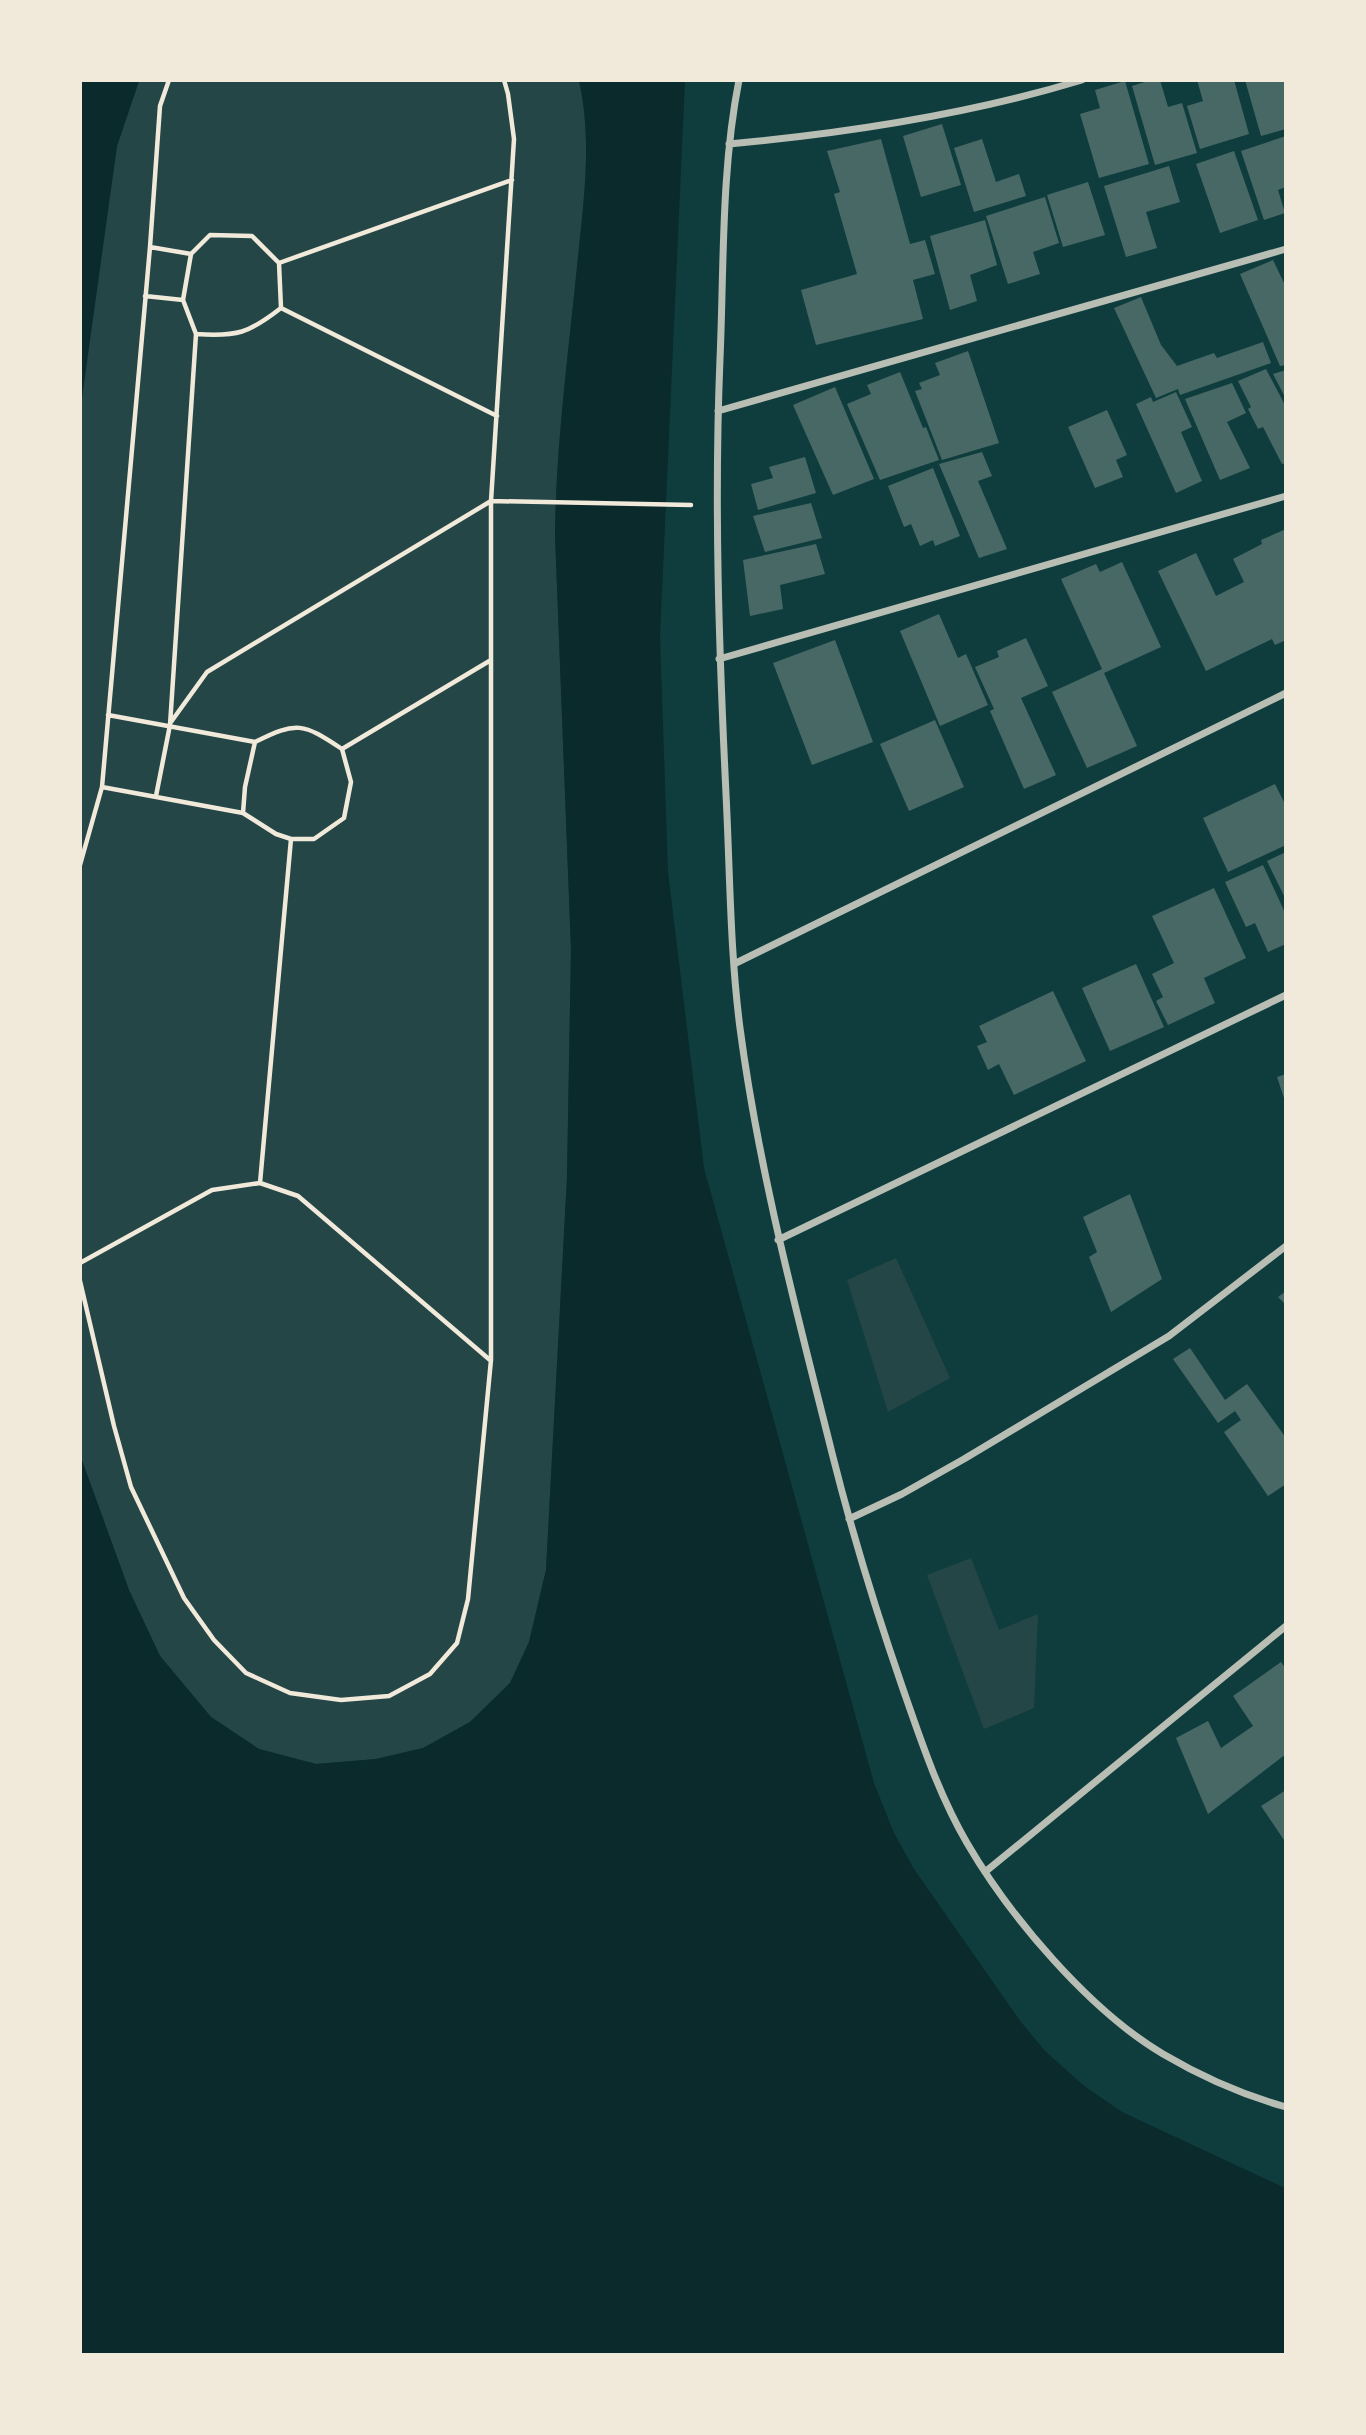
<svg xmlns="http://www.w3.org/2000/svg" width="1366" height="2435" font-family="Poppins,sans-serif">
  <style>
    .green { fill: #244646 }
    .water { fill: #0a2a2b }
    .building { fill: #486865 }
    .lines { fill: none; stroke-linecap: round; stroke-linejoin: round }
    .path { stroke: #f1e9da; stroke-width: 4.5 }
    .minor { stroke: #b8beb3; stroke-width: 7 }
  </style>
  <rect width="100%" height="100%" fill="#0f3d3e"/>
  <path class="green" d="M139,81h440c14,61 4,125 -2,186 -9,90 -21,178 -22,268l16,414 -4,228 -21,393 -17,72 -19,41 -40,39 -46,26 -48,11 -60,5 -57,-15 -48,-32 -51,-61 -31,-66 -49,-135v-1050l37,-259z
    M896,1258l54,120 -62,34 -41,-132z
    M971,1558l28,72 39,-16 -4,94 -50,21 -57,-154z"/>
  <path class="water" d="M81,80l58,1 -22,65 -36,259z
    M579,81h106l-25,555 8,236 36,296 170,615 20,50 20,36 107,153 24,29 38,34 39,27 163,76v166h-1204l-1,-899 49,135 31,66 51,61 48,32 57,15 60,-5 47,-11 47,-26 40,-39 19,-41 17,-72 21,-393 4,-228 -16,-414c1,-90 13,-178 22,-268 6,-61 16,-125 2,-186z"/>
  <path class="building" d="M1151,80h9l8,27 14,-4 15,50 -42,12 -23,-79z
    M1197,80h37l15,54 -49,15 -13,-43 16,-5z
    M1245,80h41v49l-25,7z
    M1125,81l24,83 -50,14 -19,-64 20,-6 -5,-18z
    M942,124l19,61 -40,12 -18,-61z
    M1286,136v51l-8,3 7,23 -21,7 -23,-69z
    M881,139l29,105 15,-4 10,34 -22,6 10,39 -107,26 -15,-55 56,-16 -23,-80 6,-2 -13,-41z
    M982,139l14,43 23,-8 7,22 -52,16 -20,-64z
    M1234,151l24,69 -38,13 -24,-69z
    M1169,166l11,36 -34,10 11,36 -31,9 -22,-71z
    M1088,182l17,53 -42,12 -16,-52z
    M1045,197l14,46 -26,9 7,22 -32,10 -22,-68z
    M985,220l12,45 -27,10 7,26 -27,9 -20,-74z
    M1273,260l13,27v78l-6,1 -40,-92z
    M1141,297l20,48 16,21 37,-13 3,5 46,-16 8,21 -91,32 -2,-6 -22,9 -42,-90z
    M968,351l31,92 -57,17 -27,-69 7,-2 -3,-6 21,-8 -5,-12z
    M1266,369l20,38v56l-4,1 -19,-37 -5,2 -10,-20 3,-2 -13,-26z
    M1286,370v29l-13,-25z
    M900,372l23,56 3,-1 13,33 -59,20 -33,-76 24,-10 -4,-9z
    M1232,383l14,30 -19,9 23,46 -30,12 -35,-81z
    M835,387l39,92 -41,16 -40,-90z
    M1176,392l16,35 -11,5 21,49 -26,12 -40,-89 15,-7 2,5z
    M1107,410l20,45 -11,5 7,17 -28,11 -27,-61z
    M982,452l10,24 -14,5 29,68 -28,9 -40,-94z
    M805,457l11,36 -58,17 -7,-26 22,-6 -4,-11z
    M933,468l27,68 -25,10 -2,-6 -13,6 -9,-22 -7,3 -16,-41z
    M811,503l11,35 -57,14 -12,-36z
    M1286,529v111l-11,5 -3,-6 -66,32 -48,-100 38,-18 20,43 28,-14 -11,-23 29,-15 -1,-4z
    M816,544l9,30 -45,11 3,24 -33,7 -7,-56z
    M1122,562l39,85 -57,26 33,73 -50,22 -35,-76 50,-23 -41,-90 35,-15 4,8z
    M939,614l19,44 8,-4 22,51 -48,21 -40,-95z
    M1026,638l22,48 -27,12 35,77 -32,14 -34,-78 4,-2 -19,-42 24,-10 -2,-6z
    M835,640l38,102 -61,23 -39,-102z
    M935,720l29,67 -55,24 -29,-67z
    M1275,784l11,22v39l-58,27 -25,-54z
    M1286,852v48l-19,-39z
    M1263,865l23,50v29l-18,8 -13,-29 -9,4 -21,-45z
    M1214,888l32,70 -42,20 11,25 -47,22 -12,-24 7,-4 -11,-23 22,-11 -22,-47z
    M1136,964l28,63 -54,24 -28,-63z
    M1053,991l33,70 -72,34 -15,-31 -11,6 -11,-24 10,-4 -8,-16z
    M1286,1074v27h-1l-8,-24z
    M1130,1194l32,85 -51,33 -22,-55 8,-5 -14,-35z
    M1286,1291v14l-8,-8z
    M1190,1348l35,52 22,-16 39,54v46l-18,12 -44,-64 17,-12 -6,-9 -17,12 -45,-64z
    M1281,1662l5,7v85l-78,60 -32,-76 32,-17 13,27 32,-22 -20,-30z
    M1286,1790v53l-25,-37z"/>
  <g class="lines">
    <path class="path" d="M150,247l41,7
      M145,296l38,4
      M281,308l-2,-45 233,-83
      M196,334l-13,-34 8,-46 19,-19 42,1 27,27
      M108,715l147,27
      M171,722l36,-50 284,-171 200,4
      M102,787l141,26 33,21 15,5h23l30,-21 7,-36 -9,-33 149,-89
      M156,796l14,-71 26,-391c41,3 53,-1 85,-26l216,108
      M243,813l2,-26 10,-45c42,-21 48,-19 87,7
      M80,865l22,-78 48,-540 10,-141 9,-26
      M260,1183l31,-344
      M80,1263l132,-73 48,-7 38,13 192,164
      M80,1281l34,145 17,61 53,111 30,42 32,33 44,20 51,7 48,-4 41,-22 27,-31 11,-44 23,-239v-859l23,-362 -6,-45 -4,-14"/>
    <path class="minor" d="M739,80c-18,91 -15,186 -19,279 -6,145 -1,290 6,435 4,78 4,157 14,234 19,144 57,285 92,425 20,80 44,158 71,236 18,52 36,106 64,154 43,74 122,167 196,211 39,23 80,41 123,53
      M729,144c119,-11 238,-29 353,-64
      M718,411l568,-162
      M719,659l567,-163
      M734,964l552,-271
      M778,1240l508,-245
      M849,1519l53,-25 62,-35 205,-123 117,-90
      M985,1872l301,-246"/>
  </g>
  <rect width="1366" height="2435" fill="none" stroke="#f1e9da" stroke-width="164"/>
</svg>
